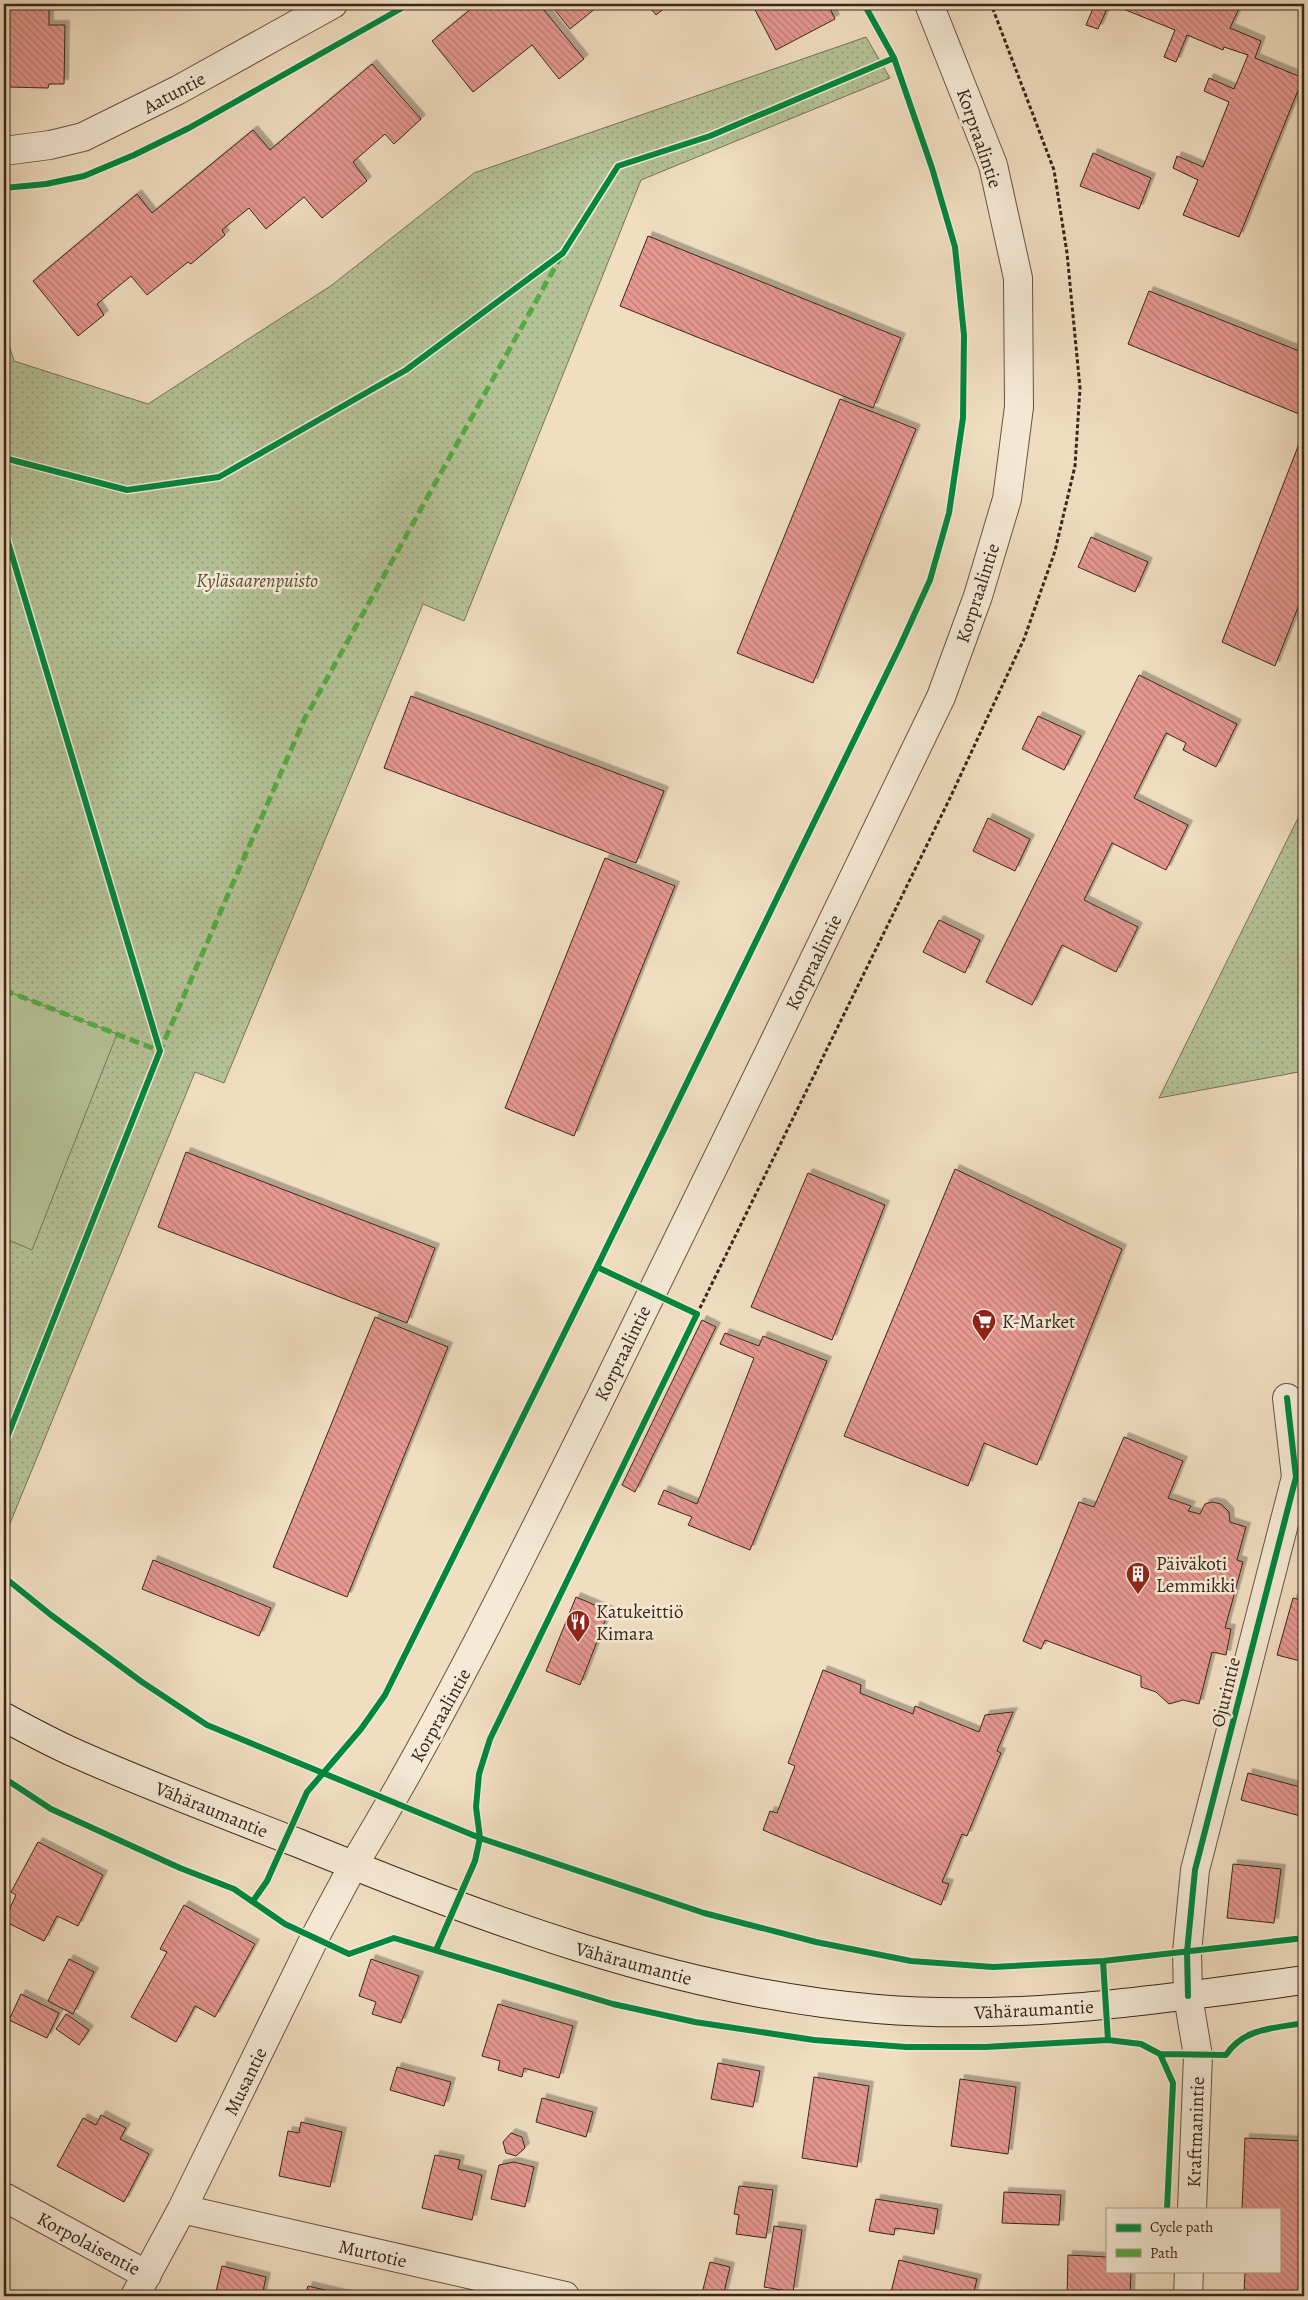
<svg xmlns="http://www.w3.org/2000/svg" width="1308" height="2300" font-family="Alegreya,serif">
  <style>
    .green { fill: url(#green-dots); stroke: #787459 }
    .pitch { fill: #b5c297; stroke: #787459 }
    .building { fill: url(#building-back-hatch); stroke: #3a271b; filter: url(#shadow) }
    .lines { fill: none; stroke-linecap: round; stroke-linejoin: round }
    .minor-casing { stroke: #685544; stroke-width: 30 }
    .tertiary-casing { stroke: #685544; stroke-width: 30 }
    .secondary-casing { stroke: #3a271b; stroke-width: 30 }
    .path { stroke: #3a271b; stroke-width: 3; stroke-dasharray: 4 2.5; stroke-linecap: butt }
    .minor { stroke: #f6ead7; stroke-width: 28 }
    .tertiary { stroke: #f6ead7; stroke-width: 28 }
    .secondary { stroke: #f6ead7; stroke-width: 28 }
    .quiet { stroke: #55aa43; stroke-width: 5; stroke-dasharray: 10 5; stroke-linecap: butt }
    .cycleway-casing { stroke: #f6ead7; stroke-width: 9 }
    .cycleway { stroke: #00873e; stroke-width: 6 }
    .labels { text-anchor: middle; stroke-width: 5; stroke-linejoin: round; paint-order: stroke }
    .street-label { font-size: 19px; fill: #3a271b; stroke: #f6ead7 }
    .park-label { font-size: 19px; font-style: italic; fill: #594e3a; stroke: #f6ead7 }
    .poi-label { font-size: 19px; fill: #3a271b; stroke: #f6ead7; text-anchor: start }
  </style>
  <defs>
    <pattern id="green-dots" width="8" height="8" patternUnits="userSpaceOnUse" patternTransform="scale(1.25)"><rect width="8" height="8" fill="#b5c297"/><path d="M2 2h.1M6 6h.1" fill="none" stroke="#949e7a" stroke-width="1.8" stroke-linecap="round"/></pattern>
    <pattern id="building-back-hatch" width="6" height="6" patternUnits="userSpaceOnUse" patternTransform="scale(1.25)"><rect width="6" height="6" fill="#e69891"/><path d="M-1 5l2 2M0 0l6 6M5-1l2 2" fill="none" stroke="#bb7c76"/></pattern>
    <filter id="shadow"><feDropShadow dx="4.5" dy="-4.5" stdDeviation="0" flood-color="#0004"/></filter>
  </defs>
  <rect width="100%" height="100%" fill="#f1dec1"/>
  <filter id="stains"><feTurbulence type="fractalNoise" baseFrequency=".004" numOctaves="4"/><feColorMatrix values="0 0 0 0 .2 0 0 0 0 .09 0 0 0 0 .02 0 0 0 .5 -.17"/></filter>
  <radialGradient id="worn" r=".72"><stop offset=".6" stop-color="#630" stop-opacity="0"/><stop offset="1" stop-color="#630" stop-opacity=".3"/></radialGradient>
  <path class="green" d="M866,37l24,41 -249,102 -177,441 -41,-17 -199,479 -29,-11 -191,466v-1210l10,33 134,43 184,-119 142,-112z
    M1304,806v265l-145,27z"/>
  <path class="pitch" d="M4,990l113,44 -85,216 -28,-12z"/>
  <path class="building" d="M4,4h45v21h16l-1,59h-15l-1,4 -41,-1v-58h-3z
    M477,4h62l45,55 -25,20 -27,-34 -59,47 -41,-51z
    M550,4h51l-31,25z
    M647,4h23l-14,11z
    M752,4h76l7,15 -59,31z
    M1095,4h14l-11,25 -12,-4z
    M1111,4h130l-11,24 31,13 -6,17 48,20 -64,159 -56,-22 15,-35 -25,-12 4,-12 26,11 26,-65 -25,-11 5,-13 25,11 14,-34 -24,-8 -1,3 -36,-15 -11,27 -12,-5 11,-27z
    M372,64l49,55 -27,25 -9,-10 -32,28 14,19 -45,37 -18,-21 -38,32 -17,-21 -27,22 3,5 -34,29 -3,-2 -41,33 -16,-19 -34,28 7,11 -26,21 -45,-55 104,-87 15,19 101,-83 17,20z
    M1093,153l58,25 -12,31 -59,-23z
    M648,236l253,102 -28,70 -253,-102z
    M1149,291l155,62v63l-176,-72z
    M840,399l76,30 -103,254 -76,-30z
    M1304,431v161l-29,74 -53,-24z
    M1091,537l57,25 -13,30 -57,-25z
    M1139,675l98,49 -21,43 -33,-17 3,-7 -20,-10 -32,65 54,27 -22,45 -54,-27 -28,57 54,27 -22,45 -54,-27 -30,60 -46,-23z
    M411,696l253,95 -28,72 -252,-95z
    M1038,716l43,20 -17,34 -42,-21z
    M988,818l42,21 -15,32 -42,-20z
    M605,858l70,28 -101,250 -69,-28z
    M939,920l41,20 -15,33 -42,-21z
    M186,1152l249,96 -28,75 -249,-96z
    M955,1169l167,80 -85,216 -53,-22 -16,43 -124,-50z
    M808,1173l77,32 -53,135 -81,-33z
    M375,1317l73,30 -101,250 -74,-30z
    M702,1320l14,7 -81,165 -13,-7z
    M725,1333l34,13 4,-10 64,25 -77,189 -62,-25 4,-8 -34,-13 6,-14 33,14 57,-146 -34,-14z
    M1124,1437l59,24 -15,37 23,8 -3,5 12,3 5,-10 7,-2 9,2 8,8 1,10 16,5 -9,33 6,2 -18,66 6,1 -5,26 -14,-3 -13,52 -16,-4 -14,4 -13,-12 -15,-5v-11l-96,-36 -4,9 -18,-8 56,-139 15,5z
    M153,1560l118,48 -12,28 -117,-47z
    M576,1597l33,14 -29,74 -34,-14z
    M1293,1598l11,3v61l-27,-7z
    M823,1670l38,15 -1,8 53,21 2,-8 64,26 6,-17 28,-3 -16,39 4,2 -34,83 -5,-2 -20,48 7,2 -8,21 -178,-75 7,-19 7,2 18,-47 -7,-3z
    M1248,1773l56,15v29l-63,-17z
    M1304,1820v20l-4,-1z
    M38,1842l65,33 -25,51 -21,-10 -13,25 -40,-20 12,-26 -5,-3z
    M1233,1864l48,5 -7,54 -47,-5z
    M184,1905l71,39 -40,73 -20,-11 -19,36 -45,-25 36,-65 -7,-3z
    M69,1959l25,13 -21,42 -25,-13z
    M371,1959l48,17 -18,47 -29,-9 4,-12 -17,-6z
    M21,1994l38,19 -12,25 -38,-18z
    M498,2004l75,22 -14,52 -35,-10 -2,9 -24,-7 2,-9 -18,-5z
    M66,2014l23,16 -10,15 -23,-16z
    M718,2063l42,8 -7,36 -42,-8z
    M397,2067l54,15 -7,24 -54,-16z
    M814,2077l55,9 -12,81 -55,-9z
    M960,2079l56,8 -8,67 -57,-8z
    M542,2098l51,14 -7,25 -50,-15z
    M101,2115l25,13 -6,11 29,15 -25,48 -67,-36 26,-48 13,7z
    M301,2122l41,10 -12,55 -51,-11 9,-45 11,2z
    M511,2133l11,4 3,11 -9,8 -10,-3 -3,-11z
    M1245,2138l59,3v155h-60l1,-25h34v-62h-37z
    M435,2155l25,5 -2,9 24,6 -10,45 -50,-12z
    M514,2162l20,5 -9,40 -34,-8 8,-34z
    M739,2186l34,4 -7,48 -30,-4 3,-19 -5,-1z
    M1004,2192l57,3 -2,30 -57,-2z
    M876,2199l62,10 -4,25 -39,-6 -1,7 -25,-4z
    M774,2226l28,4 -9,62 -29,-5z
    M1068,2255l39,2v14h24l-1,25h-63z
    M899,2260l78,19 -4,17h-83z
    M710,2262l20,5 -7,29 -21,-3z
    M222,2266l44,11 -4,19h-47z
    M308,2286l42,10h-45z"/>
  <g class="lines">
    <defs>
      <path id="minor" d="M4,151l46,-6 33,-8 95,-47 155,-86
        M4,2197l143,78
        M182,2209l383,87
        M1192,2209l6,-153 -10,-60 -1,-44 8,-82 101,-393 -9,-79
        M135,2296l47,-87 133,-272 38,-71
        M1188,2296l1,-25"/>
      <path id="tertiary" d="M353,1866c91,-150 168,-308 246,-465 116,-234 228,-469 342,-704l37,-101 29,-97 12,-92 -1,-129 -25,-113 -64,-161"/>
      <path id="secondary" d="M4,1717c24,13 48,26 73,37 72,32 147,60 221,89 187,76 377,149 579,166 143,12 286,-10 427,-29"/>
    </defs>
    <use href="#minor" class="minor-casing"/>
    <use href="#tertiary" class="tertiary-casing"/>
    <use href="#secondary" class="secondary-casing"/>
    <path class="path" d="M697,1314l253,-516 74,-159 31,-88 20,-85 5,-78 -13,-135 -13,-83 -63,-166"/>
    <use href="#minor" class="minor"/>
    <use href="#tertiary" class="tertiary"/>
    <use href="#secondary" class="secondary"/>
    <path class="quiet" d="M4,990l156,61 144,-331 256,-462"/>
    <defs>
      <path id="cycleway" d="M4,188l42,-4 38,-8 50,-21 55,-27 220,-124
        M4,458l123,32 92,-13 187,-107 157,-117 55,-87 92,-30 184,-78
        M4,529l156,522 -156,394
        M4,1577l47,38 91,67 65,43 273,113 224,75 112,29 95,19 82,6 110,-6 201,-23
        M10,1782l41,27 129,59 54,21 51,35 64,30 45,-16 219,66 82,18 119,18 92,7h79l123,-7 33,4 19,10 13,29 -6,126
        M253,1901l14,-20 40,-89 54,-63 24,-34 212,-428 303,-621 30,-66 19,-67 14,-95 1,-83 -9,-88 -23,-79 -38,-110 -30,-54
        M436,1950l39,-89 5,-23 -4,-31 3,-33 11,-35 207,-425 -100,-47
        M1103,1961l5,79
        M1188,1996l-1,-44 8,-82 101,-393 -9,-79
        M1160,2054l66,1c17,-27 49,-27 78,-32"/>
    </defs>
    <use href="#cycleway" class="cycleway-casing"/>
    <use href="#cycleway" class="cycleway"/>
  </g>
  <defs>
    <symbol id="supermarket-pin" viewBox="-11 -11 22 30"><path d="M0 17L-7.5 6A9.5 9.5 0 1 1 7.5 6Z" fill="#8f2418" stroke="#f6ead7"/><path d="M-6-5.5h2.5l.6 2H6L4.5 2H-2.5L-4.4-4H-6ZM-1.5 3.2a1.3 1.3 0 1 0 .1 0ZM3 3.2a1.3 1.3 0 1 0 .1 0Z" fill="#fff"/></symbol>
    <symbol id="building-pin" viewBox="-11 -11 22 30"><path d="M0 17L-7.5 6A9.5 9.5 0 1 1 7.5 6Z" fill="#8f2418" stroke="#f6ead7"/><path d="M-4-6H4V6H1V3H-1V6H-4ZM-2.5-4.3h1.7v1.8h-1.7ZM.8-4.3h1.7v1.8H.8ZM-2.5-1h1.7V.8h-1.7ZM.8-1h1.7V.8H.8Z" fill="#fff"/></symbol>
    <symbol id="restaurant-pin" viewBox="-11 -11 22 30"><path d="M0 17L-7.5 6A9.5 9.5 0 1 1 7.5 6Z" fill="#8f2418" stroke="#f6ead7"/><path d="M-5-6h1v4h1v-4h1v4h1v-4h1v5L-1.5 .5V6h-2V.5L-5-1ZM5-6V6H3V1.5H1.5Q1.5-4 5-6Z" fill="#fff"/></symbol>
  </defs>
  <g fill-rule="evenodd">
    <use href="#supermarket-pin" x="970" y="1307" width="28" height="38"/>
    <use href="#building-pin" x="1124" y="1560" width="28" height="38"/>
    <use href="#restaurant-pin" x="564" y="1608" width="28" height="38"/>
  </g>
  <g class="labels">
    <g class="street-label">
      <text transform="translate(174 92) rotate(-28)" y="7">Aatuntie</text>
      <text transform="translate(980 138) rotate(71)" y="7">Korpraalintie</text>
      <text transform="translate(977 593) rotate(-72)" y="7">Korpraalintie</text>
      <text transform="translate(813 962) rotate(-64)" y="7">Korpraalintie</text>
      <text transform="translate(622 1353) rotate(-64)" y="7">Korpraalintie</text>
      <text transform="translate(1225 1692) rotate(-76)" y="7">Ojurintie</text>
      <text transform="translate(440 1715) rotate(-61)" y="7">Korpraalintie</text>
      <text transform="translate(212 1809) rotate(22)" y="7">Vähäraumantie</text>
      <text transform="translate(634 1963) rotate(15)" y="7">Vähäraumantie</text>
      <text transform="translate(1034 2009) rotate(-3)" y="7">Vähäraumantie</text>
      <text transform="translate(245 2081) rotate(-64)" y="7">Musantie</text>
      <text transform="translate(1195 2132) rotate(-88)" y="7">Kraftmanintie</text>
      <text transform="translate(89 2243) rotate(28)" y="7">Korpolaisentie</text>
      <text transform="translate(373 2253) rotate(13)" y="7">Murtotie</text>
    </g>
    <g class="park-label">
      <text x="257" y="587">Kyläsaarenpuisto</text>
    </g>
    <g class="poi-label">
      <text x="1002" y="1328">K-Market</text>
      <text x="1156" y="1570">Päiväkoti<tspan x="1156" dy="22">Lemmikki</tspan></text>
      <text x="596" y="1618">Katukeittiö<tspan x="596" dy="22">Kimara</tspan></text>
    </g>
  </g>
  <rect width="1308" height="2300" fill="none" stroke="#f1dec1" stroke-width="20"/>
  <rect x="5" y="5" width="1298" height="2290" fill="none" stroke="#3a271b" stroke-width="2.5"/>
  <rect x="10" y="10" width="1288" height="2280" fill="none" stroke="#3a271b"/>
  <rect x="1106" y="2208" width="175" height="65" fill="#f6ead7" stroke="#ab9c8c"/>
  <rect x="1116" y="2224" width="25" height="8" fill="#00873e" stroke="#ab9c8c"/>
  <text x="1150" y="2232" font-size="15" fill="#3a271b">Cycle path</text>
  <rect x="1116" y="2249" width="25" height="8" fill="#55aa43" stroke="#ab9c8c"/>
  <text x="1150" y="2258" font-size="15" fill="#3a271b">Path</text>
  <rect width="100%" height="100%" filter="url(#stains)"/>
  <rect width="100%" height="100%" fill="url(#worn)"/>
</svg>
